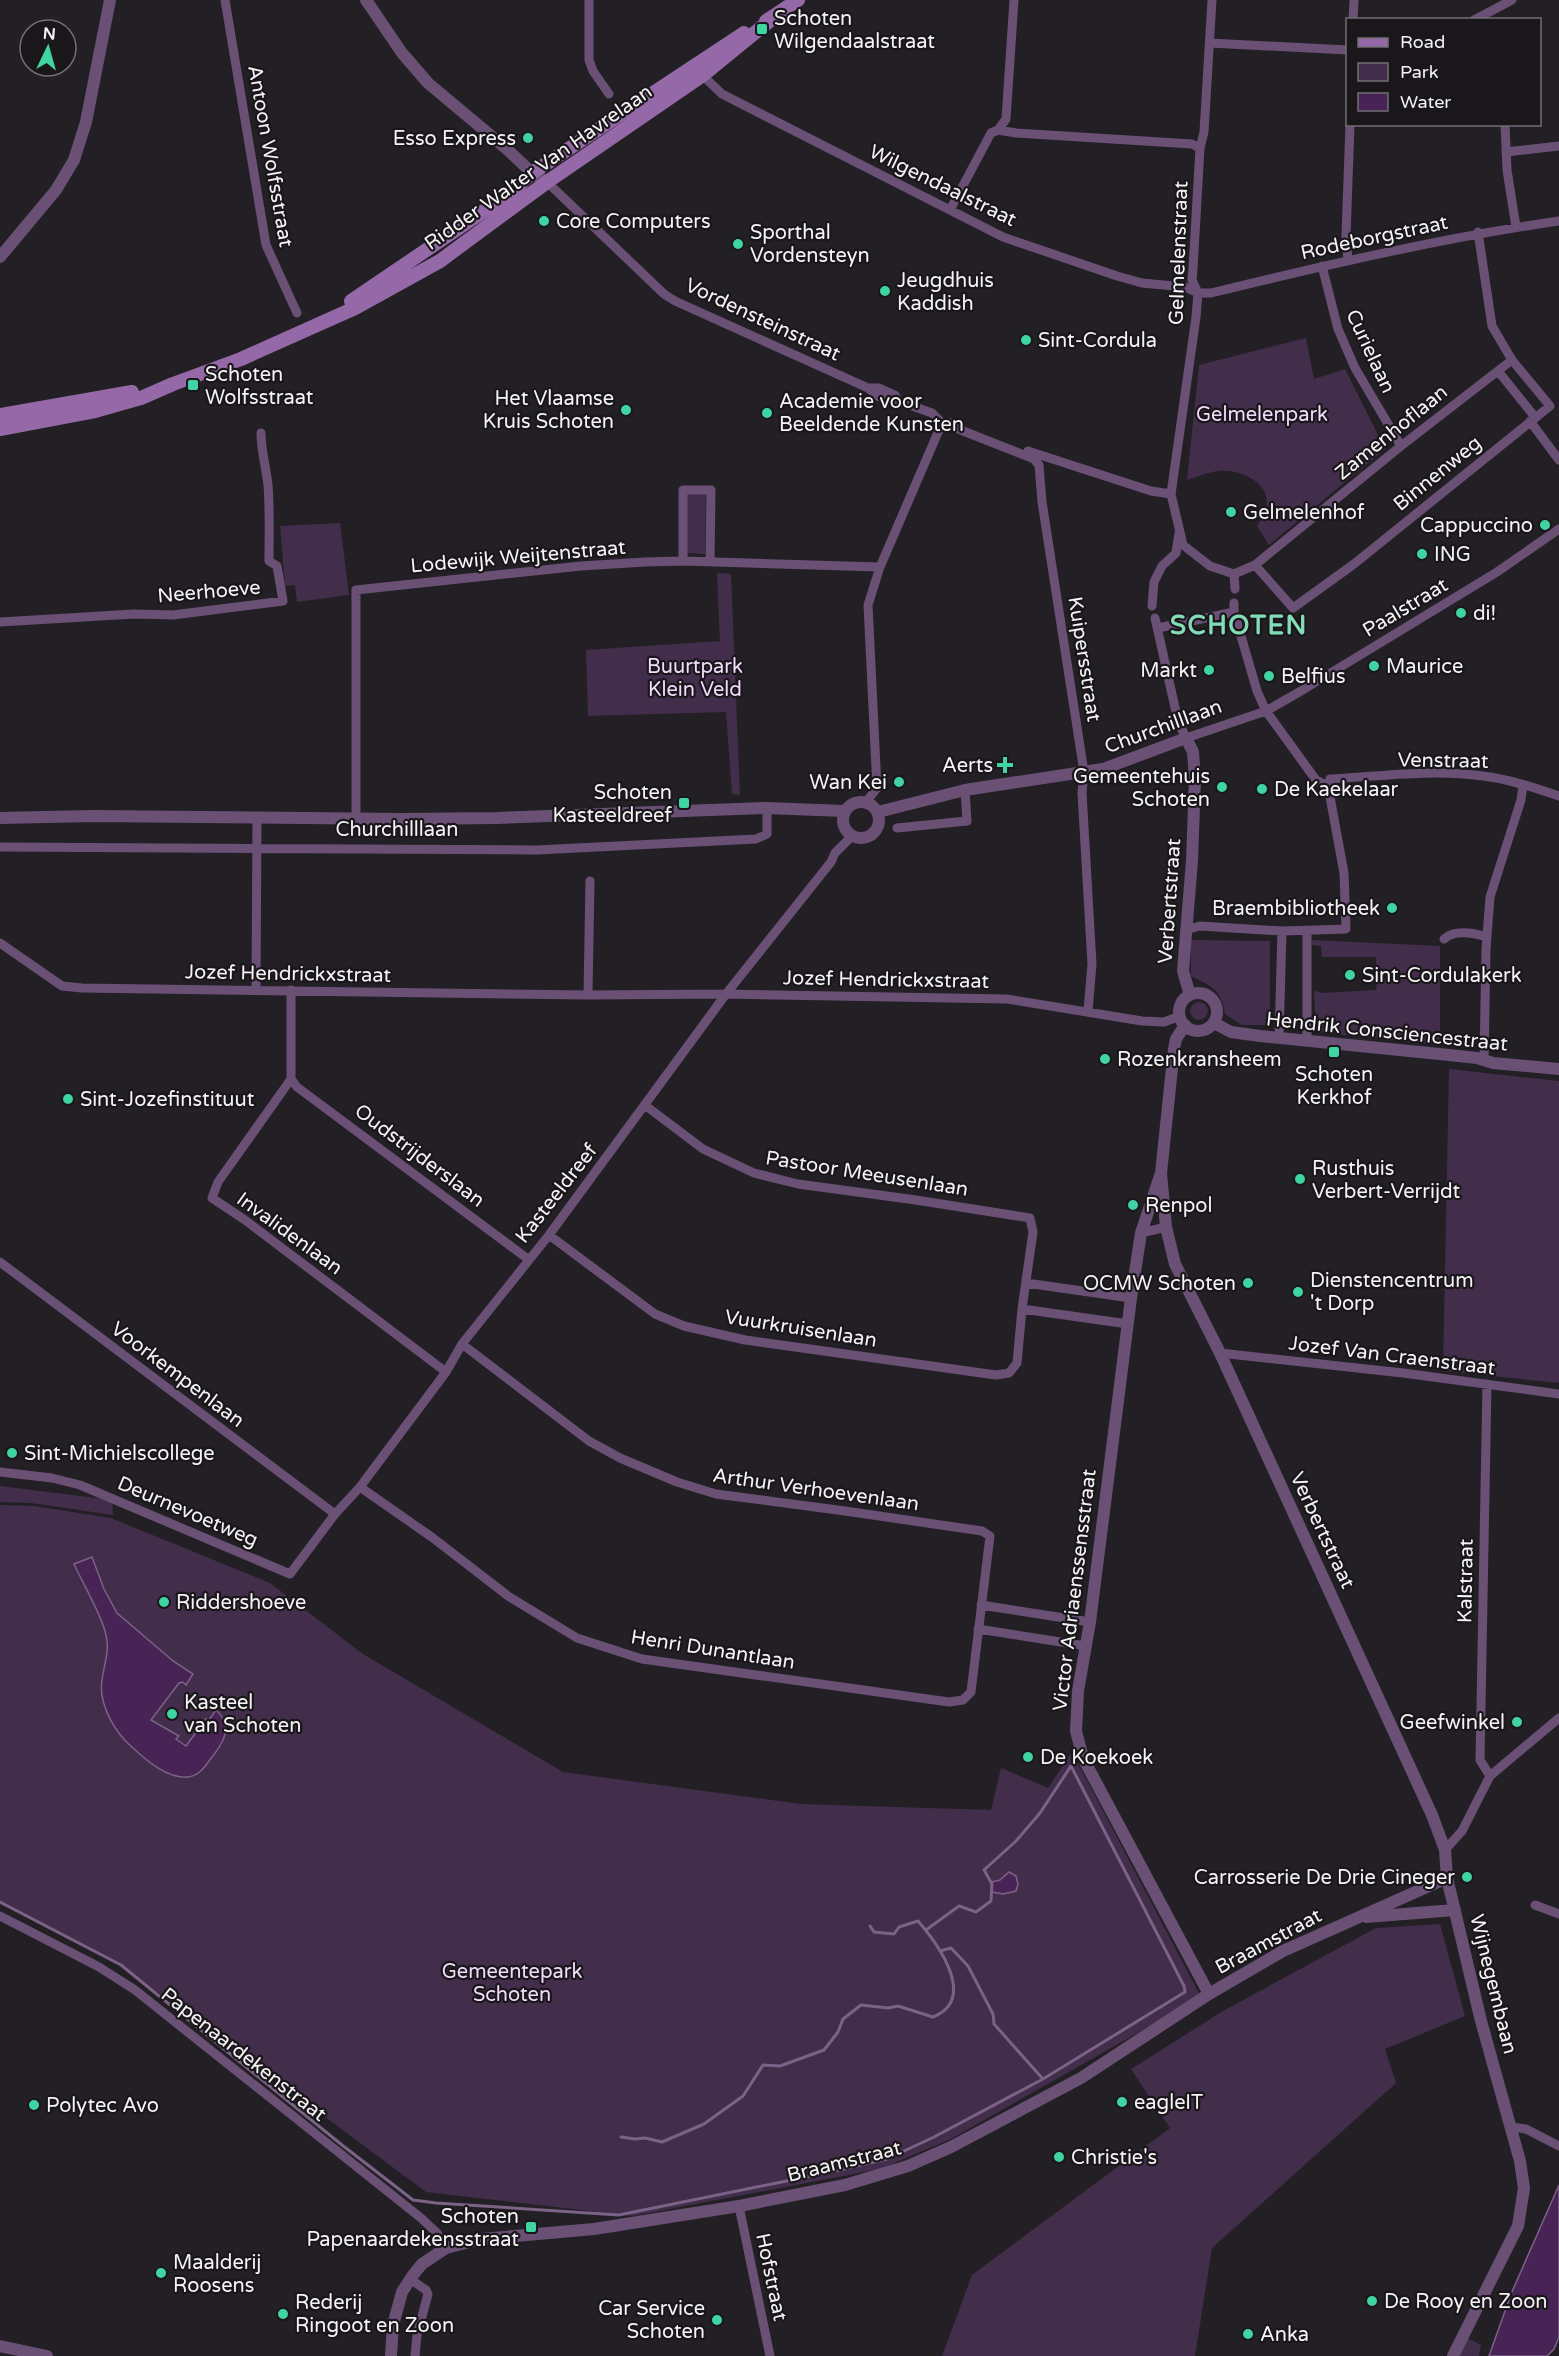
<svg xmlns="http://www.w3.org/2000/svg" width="1559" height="2356" font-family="'Varela Round',sans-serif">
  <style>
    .green { fill: #422d4a }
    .water { fill: #482456; stroke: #7c6286; stroke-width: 1.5 }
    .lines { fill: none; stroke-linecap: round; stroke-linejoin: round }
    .stream { stroke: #7c6286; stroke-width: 3 }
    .minor { stroke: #6b5076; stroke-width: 9 }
    .tertiary { stroke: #6b5076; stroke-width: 12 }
    .secondary { stroke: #9569a7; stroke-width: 14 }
    .poi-dot { fill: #3fd4a2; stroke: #1a171b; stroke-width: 2 }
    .labels { text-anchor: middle; stroke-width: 4.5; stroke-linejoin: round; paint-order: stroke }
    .poi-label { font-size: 20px; fill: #f5f3f6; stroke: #1a171b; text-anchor: start }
    .street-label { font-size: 20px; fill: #f5f3f6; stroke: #1a171b }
    .park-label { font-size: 20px; fill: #f1dbfb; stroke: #1a171b }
    .district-label { font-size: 26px; font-weight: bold; letter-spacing: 1.5px; fill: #83dbb7; stroke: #1a171b }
  </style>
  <rect width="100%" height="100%" fill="#232025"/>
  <path class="green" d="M1306,338l8,41 31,-10 40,80 -116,96 -12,-19c3,-5 8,-11 9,-16 7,-27 -26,-41 -47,-39 -11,1 -22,6 -32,9l12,-115z
    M687,494h19l-1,60 -19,-1z
    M340,523l9,72 -52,7 -2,-17 -10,1 -5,-60z
    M717,573l14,1 9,221 -8,-1 -6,-82 -138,4 -2,-66 134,-9z
    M1191,940l79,1v84h-28l-17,-11c-4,-24 -13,-28 -34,-38z
    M1312,940l128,6v99l-124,-13 -2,-42 7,3 55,-3 1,-10h6l6,-3 -1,-7 -12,-2v-11h-54l-1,-11 -9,-1z
    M1190 1011a9 9 0 1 1 18 0a9 9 0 1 1-18 0Z
    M1449,1069l110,12v302l-116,-12z
    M0,1486l112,14 1,15 -82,-12 -31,-1z
    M0,1505l34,1 77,12 159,65 93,71 200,118 238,32 190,6 10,-42 47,20 24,-36 129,245 -250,142 -71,30 -247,47 -207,-24 -305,-227 -121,-63z
    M1440,1924l25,92 -80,33 11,34 -184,165 -17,108h-253l30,-81 198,-147 -39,-59 92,-58 153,-83z
    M1468,2338l13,7 -2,11h-20z"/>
  <path class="water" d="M92,1557l12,32 13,24 56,48 20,13 -7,11 -3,-3 -4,1 -28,37 28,16 -3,3 10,7 20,-27 3,1 7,-10c19,17 6,35 -7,51 -5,7 -11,15 -21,16 -20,2 -41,-16 -55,-29 -18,-15 -35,-44 -31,-68 2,-16 8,-29 4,-45 -4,-20 -23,-51 -32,-71z
    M1009,1872l7,4 2,8 -2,7 -13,3 -11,-2 -1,-10 9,-2z
    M1559,2185v152l-5,12 -7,7h-58l22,-62z"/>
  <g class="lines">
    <path class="stream" d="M0,1902l121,63 221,180 71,55 23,3 183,12 207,-42 61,-14 47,-22 109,-58 142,-87 -1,-6 -113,-220 -31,47 -24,28 -32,29 8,14 -1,17 -15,11 -17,-6 -33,24
      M940,1951l11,-3 17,18 25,48 1,10 49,55
      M621,2137l14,2 10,-1 17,4 42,-18 39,-28 20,-31 17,1 44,-16 14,-18 5,-13 18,-14 27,3 10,-2 35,11c45,-18 5,-73 -15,-96l-19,6 -5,7 -20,-2 -4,-6"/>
    <path class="minor" d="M225,0l41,245 31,68
      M589,0v60l4,11 16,23
      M1212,0l-8,132 -4,16 -7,121 -1,11 6,13 -2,24 -25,177 12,51 27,21 24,8 21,-9 146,-119 111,-86
      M1353,20l1,-20
      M1474,20l38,-20
      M1210,43l138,7
      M700,73l22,21 281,143 114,39 25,7 43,4 13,6h13c115,-28 231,-55 348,-72
      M1505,124l2,46 9,57
      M998,130l18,3 176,11 8,4
      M1506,152l53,-6
      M547,182l117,112 11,7 193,87h11l16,7 3,6 34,12 10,10h9
      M950,210l41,-77 7,-3 8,-11 8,-119
      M1348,261l-2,-25 4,-112
      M1322,266l16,63 17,39 46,78
      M1498,371l37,46
      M868,388l9,8 16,7 5,-2
      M1530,421l29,39
      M1028,451l123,40 20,3
      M683,561v-71h28l-1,72
      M1255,565l38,43 61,-44 196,-158 -38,-46 -20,-34 -14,-94
      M1234,574l1,15
      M1234,603v9l23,79 9,20 50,69 12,6
      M1152,606l2,-24 8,-16 14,-13 3,-20
      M1155,618l23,103 8,17 80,-27 35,-20 196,-119 62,-43
      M0,622l134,-8 39,1 110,-14 -6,-35 -8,-5c0,-26 1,-51 -1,-76 -2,-18 -7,-34 -7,-52
      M1158,628l76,-16
      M1328,786l2,-7c51,-3 103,-10 153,-3 26,3 52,12 76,20
      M866,802l11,-14 -9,-183 12,-38 59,-137 4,-3h10l81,32 5,6 3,37 42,270 -2,21 10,171 -4,47
      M356,820v-230l225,-24 64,-4 38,-1 197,6
      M897,828l70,-7 -2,-31
      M0,847l537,3 219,-11 11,-5v-26
      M1185,930l15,-4 82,5 64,-2 -2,-56 -16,-87
      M1307,931v110
      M1444,939c11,-10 30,-6 43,-2
      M0,943l62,43 20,2 506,7 138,-1 281,5 135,22 22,1 16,-6
      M256,990l1,-172
      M291,990v89l-73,103 -6,16 33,22 201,152
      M588,995l2,-114
      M1279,1038l3,-107
      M1484,1060l2,-111 4,-52 31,-97 2,-15
      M291,1079l6,8 231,172
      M1141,1233l25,-6
      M549,1235l106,79 29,12 61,14 251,35 13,-2 8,-10 5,-54 11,-77 -3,-14 -114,-18 -118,-16 -44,-11 -51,-24 -57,-43
      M0,1262l335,252
      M1026,1283l105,15
      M1022,1309l106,15
      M1220,1353l183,20 156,21
      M1487,1384l-7,376 10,16
      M0,1472l52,6 28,7 210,89 45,-60 25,-27 86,-115 16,-28 87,-109 177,-241 105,-132 4,-9 17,-17
      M360,1487l73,51 75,58 69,42 65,21 307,43 14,-2 8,-8 19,-156 -8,-5 -137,-20 -129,-17 -39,-12 -57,-24 -31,-17 -127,-97
      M981,1605l109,17
      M978,1629l108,17
      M1445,1850l17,-19 28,-55 69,-58
      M1535,1905l24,9
      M0,1916l99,51 36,23 286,228 16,15 9,15
      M1512,2127l14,2 33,17
      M739,2206l31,150
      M410,2279l16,11 2,4 -11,41 -2,21"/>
    <path class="tertiary" d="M366,0l36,53 26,30 81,68 23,22 15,9
      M0,257l56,-67 18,-30 12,-38 24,-122
      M843 820a18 18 0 1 1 36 0a18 18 0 1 1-36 0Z
      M878,812l87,-22 138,-21 83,-31 7,14 2,26 -3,83 -9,110 7,24
      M0,818l93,-2 310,3 94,-1 270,-10 77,3
      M1179 1012a19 19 0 1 1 38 0a19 19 0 1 1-38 0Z
      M1214,1023l17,9 29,4 189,19 28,3 16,5 66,6
      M1185,1025l-9,14 -2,10 -13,124 -20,60 -10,65 -41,324 -12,69 -2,40 7,27 126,236
      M1161,1173l5,54 9,37 45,89 212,462 13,35 2,28 34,143 39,140 4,27 -6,38 -65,130
      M1366,1917l89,-7
      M0,2346l47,10
      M391,2356l2,-31 9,-33 11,-17 9,-11 24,-16 35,-9 113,-10 145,-23 106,-21 63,-19 43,-19 130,-69 128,-84 74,-43 164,-73"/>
    <path class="secondary" d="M766,21l32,-21
      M351,301l161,-109 20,-19 212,-140
      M0,415l132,-23
      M0,429l95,-18 46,-13 32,-14 68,-25 114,-51 85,-47 107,-79 156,-107 70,-57"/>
  </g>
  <g class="poi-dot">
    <rect x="756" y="23" width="12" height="12" rx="3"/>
    <circle cx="528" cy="138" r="6"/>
    <circle cx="544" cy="221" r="6"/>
    <circle cx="738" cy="244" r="6"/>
    <circle cx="885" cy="291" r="6"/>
    <circle cx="1026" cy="340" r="6"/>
    <rect x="187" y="379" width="12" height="12" rx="3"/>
    <circle cx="626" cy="410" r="6"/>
    <circle cx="767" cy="413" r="6"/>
    <circle cx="1231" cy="512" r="6"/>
    <circle cx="1545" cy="525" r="6"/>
    <circle cx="1422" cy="554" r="6"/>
    <circle cx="1461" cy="613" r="6"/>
    <circle cx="1374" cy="666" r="6"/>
    <circle cx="1209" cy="670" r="6"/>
    <circle cx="1269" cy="676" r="6"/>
    <path d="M1002 756h6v6h6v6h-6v6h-6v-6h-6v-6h6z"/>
    <circle cx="899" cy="782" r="6"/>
    <circle cx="1222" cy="787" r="6"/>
    <circle cx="1262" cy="789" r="6"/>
    <rect x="678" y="797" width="12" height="12" rx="3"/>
    <circle cx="1392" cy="908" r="6"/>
    <circle cx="1350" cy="975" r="6"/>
    <rect x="1328" y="1046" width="12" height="12" rx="3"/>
    <circle cx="1105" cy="1059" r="6"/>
    <circle cx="68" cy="1099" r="6"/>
    <circle cx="1300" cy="1179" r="6"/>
    <circle cx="1133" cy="1205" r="6"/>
    <circle cx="1248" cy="1283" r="6"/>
    <circle cx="1298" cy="1292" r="6"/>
    <circle cx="12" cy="1453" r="6"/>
    <circle cx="164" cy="1602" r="6"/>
    <circle cx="172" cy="1714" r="6"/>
    <circle cx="1517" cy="1722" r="6"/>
    <circle cx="1028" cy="1757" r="6"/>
    <circle cx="1467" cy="1877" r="6"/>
    <circle cx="1122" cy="2102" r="6"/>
    <circle cx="34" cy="2105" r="6"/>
    <circle cx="1059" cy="2157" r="6"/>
    <rect x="525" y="2221" width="12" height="12" rx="3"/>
    <circle cx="161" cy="2273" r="6"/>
    <circle cx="1372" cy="2301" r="6"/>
    <circle cx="283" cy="2314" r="6"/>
    <circle cx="717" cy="2320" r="6"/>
    <circle cx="1248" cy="2334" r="6"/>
  </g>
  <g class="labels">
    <g class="poi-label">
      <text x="774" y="25">Schoten<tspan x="774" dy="23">Wilgendaalstraat</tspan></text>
      <text x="516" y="145" text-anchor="end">Esso Express</text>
      <text x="556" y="228">Core Computers</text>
      <text x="750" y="239">Sporthal<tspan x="750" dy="23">Vordensteyn</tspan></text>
      <text x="897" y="287">Jeugdhuis<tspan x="897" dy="23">Kaddish</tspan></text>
      <text x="1038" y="347">Sint-Cordula</text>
      <text x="205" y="381">Schoten<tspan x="205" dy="23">Wolfsstraat</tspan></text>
      <text x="614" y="405" text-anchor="end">Het Vlaamse<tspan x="614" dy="23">Kruis Schoten</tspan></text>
      <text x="779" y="408">Academie voor<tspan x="779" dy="23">Beeldende Kunsten</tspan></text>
      <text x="1243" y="519">Gelmelenhof</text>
      <text x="1533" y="532" text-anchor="end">Cappuccino</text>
      <text x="1434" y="561">ING</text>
      <text x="1473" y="620">di!</text>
      <text x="1386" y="673">Maurice</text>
      <text x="1197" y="677" text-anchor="end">Markt</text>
      <text x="1281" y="683">Belfius</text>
      <text x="993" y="772" text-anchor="end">Aerts</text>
      <text x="1210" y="783" text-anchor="end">Gemeentehuis<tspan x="1210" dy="23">Schoten</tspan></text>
      <text x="887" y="789" text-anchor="end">Wan Kei</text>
      <text x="1274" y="796">De Kaekelaar</text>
      <text x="672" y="799" text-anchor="end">Schoten<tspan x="672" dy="23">Kasteeldreef</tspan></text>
      <text x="1380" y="915" text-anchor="end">Braembibliotheek</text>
      <text x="1362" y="982">Sint-Cordulakerk</text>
      <text x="1117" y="1066">Rozenkransheem</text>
      <text x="1334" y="1081" text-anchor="middle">Schoten<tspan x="1334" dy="23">Kerkhof</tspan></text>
      <text x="80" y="1106">Sint-Jozefinstituut</text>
      <text x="1312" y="1175">Rusthuis<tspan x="1312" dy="23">Verbert-Verrijdt</tspan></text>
      <text x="1145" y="1212">Renpol</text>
      <text x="1310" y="1287">Dienstencentrum<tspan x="1310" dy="23">'t Dorp</tspan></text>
      <text x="1236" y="1290" text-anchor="end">OCMW Schoten</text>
      <text x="24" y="1460">Sint-Michielscollege</text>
      <text x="176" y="1609">Riddershoeve</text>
      <text x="184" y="1709">Kasteel<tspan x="184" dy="23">van Schoten</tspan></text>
      <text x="1505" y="1729" text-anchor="end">Geefwinkel</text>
      <text x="1040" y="1764">De Koekoek</text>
      <text x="1455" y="1884" text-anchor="end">Carrosserie De Drie Cineger</text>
      <text x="1134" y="2109">eagleIT</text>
      <text x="46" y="2112">Polytec Avo</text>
      <text x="1071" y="2164">Christie's</text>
      <text x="519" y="2223" text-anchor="end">Schoten<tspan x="519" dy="23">Papenaardekensstraat</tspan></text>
      <text x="173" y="2269">Maalderij<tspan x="173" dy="23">Roosens</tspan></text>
      <text x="1384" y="2308">De Rooy en Zoon</text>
      <text x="295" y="2309">Rederij<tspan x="295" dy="23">Ringoot en Zoon</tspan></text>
      <text x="705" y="2315" text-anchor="end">Car Service<tspan x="705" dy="23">Schoten</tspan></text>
      <text x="1260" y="2341">Anka</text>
    </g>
    <g class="street-label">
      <text transform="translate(271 156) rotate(80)" y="7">Antoon Wolfsstraat</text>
      <text transform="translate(538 167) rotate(-35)" y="7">Ridder Walter Van Havrelaan</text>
      <text transform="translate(943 185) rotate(26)" y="7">Wilgendaalstraat</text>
      <text transform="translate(1374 237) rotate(-12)" y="7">Rodeborgstraat</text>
      <text transform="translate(1178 253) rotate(-88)" y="7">Gelmelenstraat</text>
      <text transform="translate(763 319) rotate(25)" y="7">Vordensteinstraat</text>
      <text transform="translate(1371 351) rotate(65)" y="7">Curielaan</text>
      <text transform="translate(1391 432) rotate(-39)" y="7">Zamenhoflaan</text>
      <text transform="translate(1437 473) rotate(-39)" y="7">Binnenweg</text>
      <text transform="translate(518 556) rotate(-5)" y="7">Lodewijk Weijtenstraat</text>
      <text transform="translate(209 591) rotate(-5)" y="7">Neerhoeve</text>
      <text transform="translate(1405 607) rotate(-31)" y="7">Paalstraat</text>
      <text transform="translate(1085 659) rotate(81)" y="7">Kuipersstraat</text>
      <text transform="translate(1163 726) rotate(-20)" y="7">Churchilllaan</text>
      <text transform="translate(1443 760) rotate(1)" y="7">Venstraat</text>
      <text x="397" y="836">Churchilllaan</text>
      <text transform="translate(1169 901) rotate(-86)" y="7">Verbertstraat</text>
      <text transform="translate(288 973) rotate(1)" y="7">Jozef Hendrickxstraat</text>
      <text transform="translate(886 979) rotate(1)" y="7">Jozef Hendrickxstraat</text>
      <text transform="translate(1387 1031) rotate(6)" y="7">Hendrik Consciencestraat</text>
      <text transform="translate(420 1155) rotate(37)" y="7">Oudstrijderslaan</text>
      <text transform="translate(867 1173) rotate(9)" y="7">Pastoor Meeusenlaan</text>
      <text transform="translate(556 1193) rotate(-52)" y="7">Kasteeldreef</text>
      <text transform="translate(290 1233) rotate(36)" y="7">Invalidenlaan</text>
      <text transform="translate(801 1328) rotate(9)" y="7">Vuurkruisenlaan</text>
      <text transform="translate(1392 1355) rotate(7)" y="7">Jozef Van Craenstraat</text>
      <text transform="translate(178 1374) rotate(37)" y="7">Voorkempenlaan</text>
      <text transform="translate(816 1489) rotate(8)" y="7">Arthur Verhoevenlaan</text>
      <text transform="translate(188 1511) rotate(23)" y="7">Deurnevoetweg</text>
      <text transform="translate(1323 1530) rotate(65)" y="7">Verbertstraat</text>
      <text transform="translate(1465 1581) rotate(-89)" y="7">Kalstraat</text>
      <text transform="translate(1074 1590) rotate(-83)" y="7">Victor Adriaenssensstraat</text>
      <text transform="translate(713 1649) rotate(9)" y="7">Henri Dunantlaan</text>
      <text transform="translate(1268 1941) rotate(-28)" y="7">Braamstraat</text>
      <text transform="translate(1494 1984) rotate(76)" y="7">Wijnegembaan</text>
      <text transform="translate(244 2054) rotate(38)" y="7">Papenaardekenstraat</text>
      <text transform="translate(844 2161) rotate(-14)" y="7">Braamstraat</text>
      <text transform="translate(772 2277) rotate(78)" y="7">Hofstraat</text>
    </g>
    <g class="park-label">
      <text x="1262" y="421">Gelmelenpark</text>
      <text x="695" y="673">Buurtpark<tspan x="695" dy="23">Klein Veld</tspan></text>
      <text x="512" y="1978">Gemeentepark<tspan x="512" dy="23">Schoten</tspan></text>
    </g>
    <g class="district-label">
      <text x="1239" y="634">SCHOTEN</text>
    </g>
  </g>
  <rect x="1346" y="18" width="195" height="108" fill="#1a171b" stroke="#726f73" stroke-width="1.5"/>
  <rect x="1358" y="38" width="30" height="9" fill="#9569a7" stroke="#726f73" stroke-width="1.5"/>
  <text x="1400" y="48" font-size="18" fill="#f5f3f6">Road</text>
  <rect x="1358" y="63" width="30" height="18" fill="#422d4a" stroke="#726f73" stroke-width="1.5"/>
  <text x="1400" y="78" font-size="18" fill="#f5f3f6">Park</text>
  <rect x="1358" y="93" width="30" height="18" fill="#482456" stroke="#726f73" stroke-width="1.5"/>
  <text x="1400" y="108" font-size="18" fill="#f5f3f6">Water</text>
  <g transform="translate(48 48) rotate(5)"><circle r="28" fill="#1a171b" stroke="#726f73" stroke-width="1.5"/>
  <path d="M0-4.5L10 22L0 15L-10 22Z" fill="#3fd4a2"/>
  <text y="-9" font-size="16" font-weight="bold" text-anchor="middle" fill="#f5f3f6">N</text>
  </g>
</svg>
